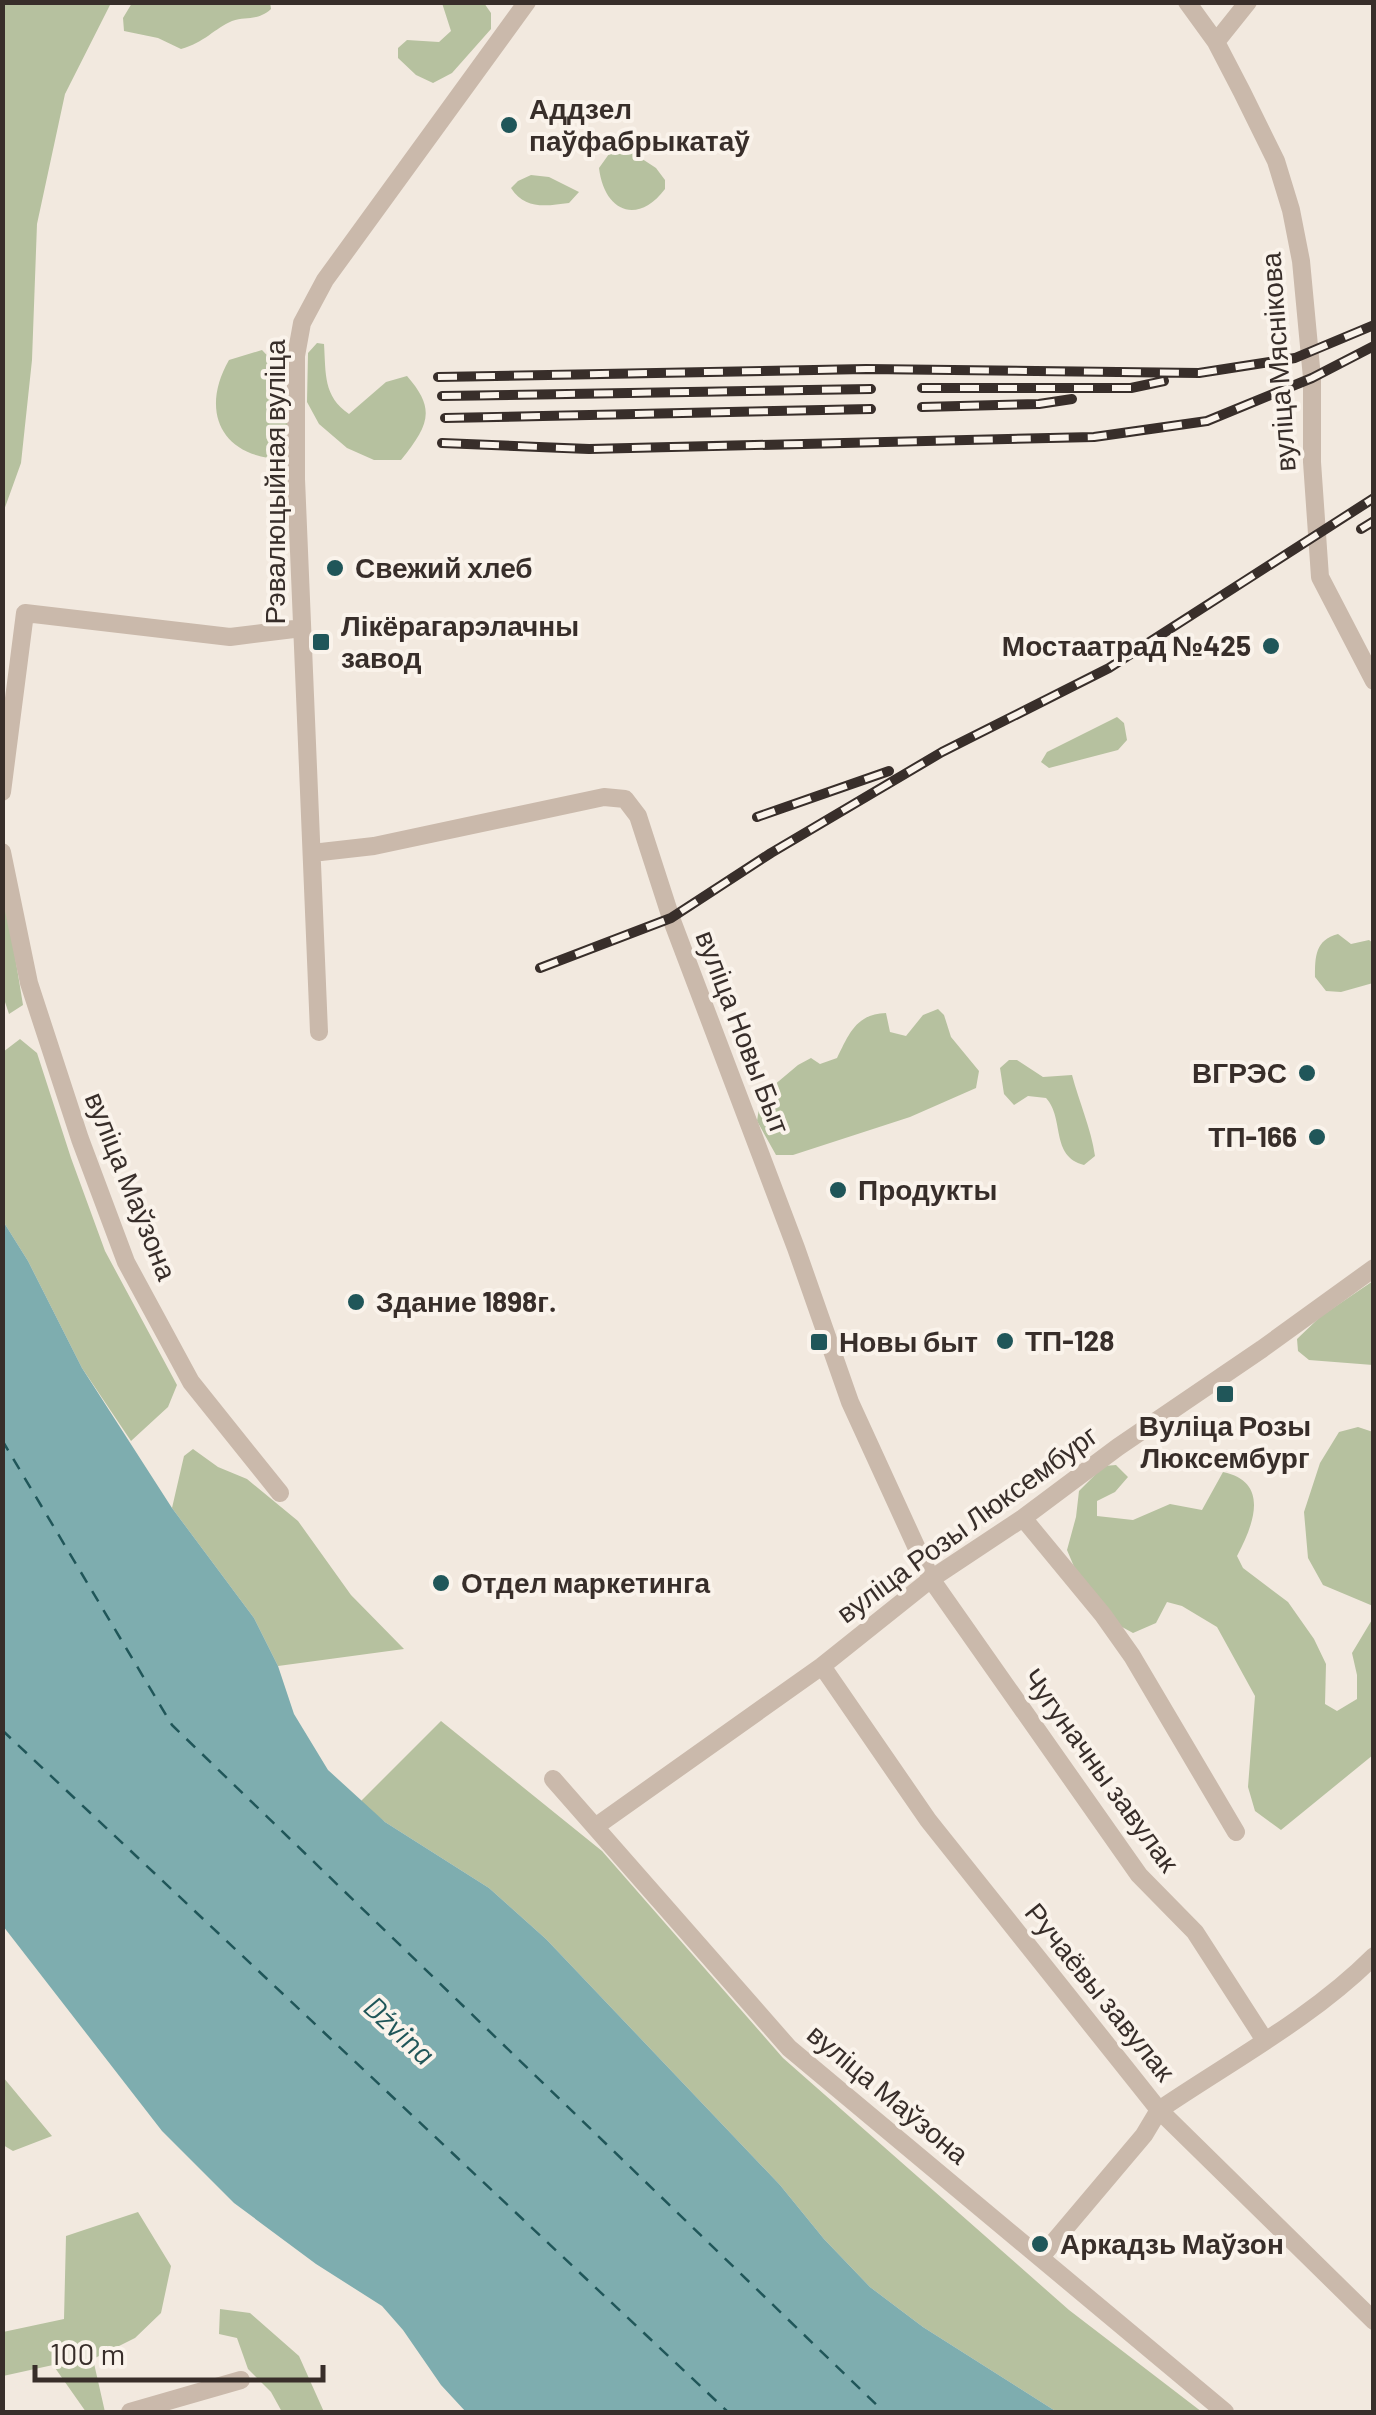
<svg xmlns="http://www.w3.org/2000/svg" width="1376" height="2415" font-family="Barlow,sans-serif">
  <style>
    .green { fill: #b6c19f }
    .water { fill: #7eadaf }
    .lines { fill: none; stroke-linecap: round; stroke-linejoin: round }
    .ferry { stroke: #205659; stroke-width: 2.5; stroke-dasharray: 12 10; stroke-linecap: butt }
    .minor { stroke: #cab9ab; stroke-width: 18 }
    .rail-casing { stroke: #382e2a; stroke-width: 10 }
    .rail { stroke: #faf3eb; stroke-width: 6; stroke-dasharray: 19; stroke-linecap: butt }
    .poi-dot { fill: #205659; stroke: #faf3eb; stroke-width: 4 }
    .labels { text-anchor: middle; stroke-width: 8; stroke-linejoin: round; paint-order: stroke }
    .poi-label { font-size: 28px; font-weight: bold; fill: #382e2a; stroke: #faf3eb; text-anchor: start }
    .street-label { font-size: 28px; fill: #382e2a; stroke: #faf3eb }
    .water-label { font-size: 30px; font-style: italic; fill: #205659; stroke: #faf3eb }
  </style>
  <rect width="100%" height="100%" fill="#f2e9df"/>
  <path class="green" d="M3,2l108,1 -46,91 -28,130 -5,136 -11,103 -18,50z
    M132,3l138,-1 1,7c-13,12 -24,7 -39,12 -17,7 -28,22 -51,28l-23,-11 -34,-7 -1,-13z
    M442,3h42l7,10v16l-39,44 -19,10 -17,-8 -18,-17v-10l9,-8 32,2 12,-11z
    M624,147l32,21 9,12v9c-28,37 -61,22 -66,-21l10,-14z
    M531,175l18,2 30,15 -10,11c-23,3 -44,7 -58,-15l7,-7z
    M317,343l7,1c2,30 -1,52 25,70l37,-32 21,-6c30,34 21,50 -6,84h-27l-27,-12 -28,-24 -12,-22 1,-49z
    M262,350c33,33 28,65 27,109 -65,2 -91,-45 -60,-99z
    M1117,717l7,6 3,17 -9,10 -69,18 -8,-6 6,-10z
    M2,876l21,129 -14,9 -7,-21z
    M1338,934l13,10 18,-4 4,3v40l-32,9 -15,-1 -11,-14c0,-20 0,-37 23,-43z
    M938,1009l6,6 7,22 28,34 -3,17 -66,29 -117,38h-17l-19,-34 4,-25 37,-31 13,-7 9,6 17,-6c12,-24 19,-44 49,-45l4,19 16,4 17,-21z
    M20,1039l17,14 34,105 34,93 72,134 -9,22 -37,34 -49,-73 -54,-107 -25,-40v-169z
    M1009,1060h8l26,17 29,-2c7,27 19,53 23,81l-11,9c-34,-9 -19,-46 -38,-67l-18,-2 -14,9 -10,-11 -4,-26z
    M1373,1281v84l-64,-5 -11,-9 -1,-12 23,-22z
    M1358,1427l15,5v174l-50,-21 -15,-27 -4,-46 16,-49 19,-31z
    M193,1449l25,18 29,12 51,42 53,74 53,54 -126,17 -24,-48 -82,-110 12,-52z
    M1116,1465l12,12 -13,15 -18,9v15l36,4 37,-16 32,6 21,-38c47,10 31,52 14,84l6,12 45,34 26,37 12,25 -1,40 12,7 20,-12v-24l-5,-22 21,-35v137l-92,75 -26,-19 -7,-24 7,-91 -38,-69 -35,-21 -15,-4 -11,21 -23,10 -20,-11 -35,-46 -11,-26 9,-33 3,-26 25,-25z
    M441,1721l161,130 181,207 286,252 133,102h-145l-134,-85 -53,-40 -46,-48 -44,-54 -234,-246 -57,-51 -104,-66 -25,-20z
    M2,2077h1l49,59 -39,15 -10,-6z
    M138,2212l33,54 -10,47 -26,25 -42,21 12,53h-19l-33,-47 -50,11v-44l61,-13 2,-83z
    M220,2309l30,4 49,43 25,56h-42l-11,-20 -23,-23 -11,-31 -18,-4z"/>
  <path class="water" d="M3,1221l25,40 54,107 90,140 82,110 24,48 16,48 34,56 57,52 104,66 57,51 234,246 44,54 46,48 53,40 134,85h-591l-25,-27 -38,-55 -21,-24 -66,-42 -82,-61 -72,-72 -159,-205z"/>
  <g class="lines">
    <path class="ferry" d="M2,1440l170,285 712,687
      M2,1730l726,682"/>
    <path class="minor" d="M1187,2l29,40 26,50 34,69 15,49 10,51 11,117v84l8,115 54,104
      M1216,42l32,-40
      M2,792l23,-179 205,24 72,-9
      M2,852l27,131 51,156 46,123 65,120 89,111
      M312,853l62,-7 230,-49 21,2 13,17 33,102 125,330 54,154 81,177 208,296 56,57 69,107
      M319,1032l-23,-553v-123l6,-33 23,-43 202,-278
      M1023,1518l80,97 29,41 104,176
      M822,1666l106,154 231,290 215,211
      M553,1779l236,269 436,364
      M595,1827l227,-161 109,-87 92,-61 95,-71 144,-98 112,-81
      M1041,2257l103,-122 15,-25c72,-49 153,-92 215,-154
      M130,2412l111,-32"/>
    <defs>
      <path id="rail" d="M438,377l428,-8 333,4 96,-15 79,-33
        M922,388h209l33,-7
        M442,396l429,-7
        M922,407l117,-3 33,-5
        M445,418l426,-9
        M442,443l147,6 505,-12 113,-16 105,-43 62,-32
        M1361,529l13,-8
        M757,817l132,-46
        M540,968l131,-50 100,-65 171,-101 167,-84 265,-170"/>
    </defs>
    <use href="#rail" class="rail-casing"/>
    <use href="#rail" class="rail"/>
  </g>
  <g class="poi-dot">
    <circle cx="509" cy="125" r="10"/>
    <circle cx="335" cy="568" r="10"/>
    <rect x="311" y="632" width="20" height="20" rx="5"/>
    <circle cx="1271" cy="646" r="10"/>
    <circle cx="1307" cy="1073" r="10"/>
    <circle cx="1317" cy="1137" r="10"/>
    <circle cx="838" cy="1190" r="10"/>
    <circle cx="356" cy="1302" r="10"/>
    <circle cx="1005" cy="1341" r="10"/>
    <rect x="809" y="1332" width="20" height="20" rx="5"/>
    <rect x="1215" y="1384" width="20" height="20" rx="5"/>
    <circle cx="441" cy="1583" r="10"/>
    <circle cx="1040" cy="2244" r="10"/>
  </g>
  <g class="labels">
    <g class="poi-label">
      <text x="529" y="119">Аддзел<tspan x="529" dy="32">паўфабрыкатаў</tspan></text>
      <text x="355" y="578">Свежий хлеб</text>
      <text x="341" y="636">Лікёрагарэлачны<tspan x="341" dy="32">завод</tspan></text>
      <text x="1251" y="656" text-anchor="end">Мостаатрад №425</text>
      <text x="1287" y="1083" text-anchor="end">ВГРЭС</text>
      <text x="1297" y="1147" text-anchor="end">ТП-166</text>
      <text x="858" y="1200">Продукты</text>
      <text x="376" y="1312">Здание 1898г.</text>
      <text x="1025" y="1351">ТП-128</text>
      <text x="839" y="1352">Новы быт</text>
      <text x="1225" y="1436" text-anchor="middle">Вуліца Розы<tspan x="1225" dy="32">Люксембург</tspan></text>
      <text x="461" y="1593">Отдел маркетинга</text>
      <text x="1060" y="2254">Аркадзь Маўзон</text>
    </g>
    <g class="street-label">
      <text transform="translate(1278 362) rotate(-94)" y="10">вуліца Мяснікова</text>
      <text transform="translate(275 482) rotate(-90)" y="10">Рэвалюцыйная вуліца</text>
      <text transform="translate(743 1032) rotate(69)" y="10">вуліца Новы Быт</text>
      <text transform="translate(131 1186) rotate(68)" y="10">вуліца Маўзона</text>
      <text transform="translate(967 1524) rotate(-36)" y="10">вуліца Розы Люксембург</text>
      <text transform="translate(1101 1770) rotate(54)" y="10">Чугуначны завулак</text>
      <text transform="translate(1100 1992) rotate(51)" y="10">Ручаёвы завулак</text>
      <text transform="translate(888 2094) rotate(40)" y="10">вуліца Маўзона</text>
    </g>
    <g class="water-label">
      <text transform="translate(399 2031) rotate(43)" y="10">Dźvina</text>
    </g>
  </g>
  <rect width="1376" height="2415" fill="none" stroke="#382e2a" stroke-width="10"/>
  <path d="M35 2365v15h288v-15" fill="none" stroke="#382e2a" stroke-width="5"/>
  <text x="50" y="2365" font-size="30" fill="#382e2a" stroke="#faf3eb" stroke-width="8" paint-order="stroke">100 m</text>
</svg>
